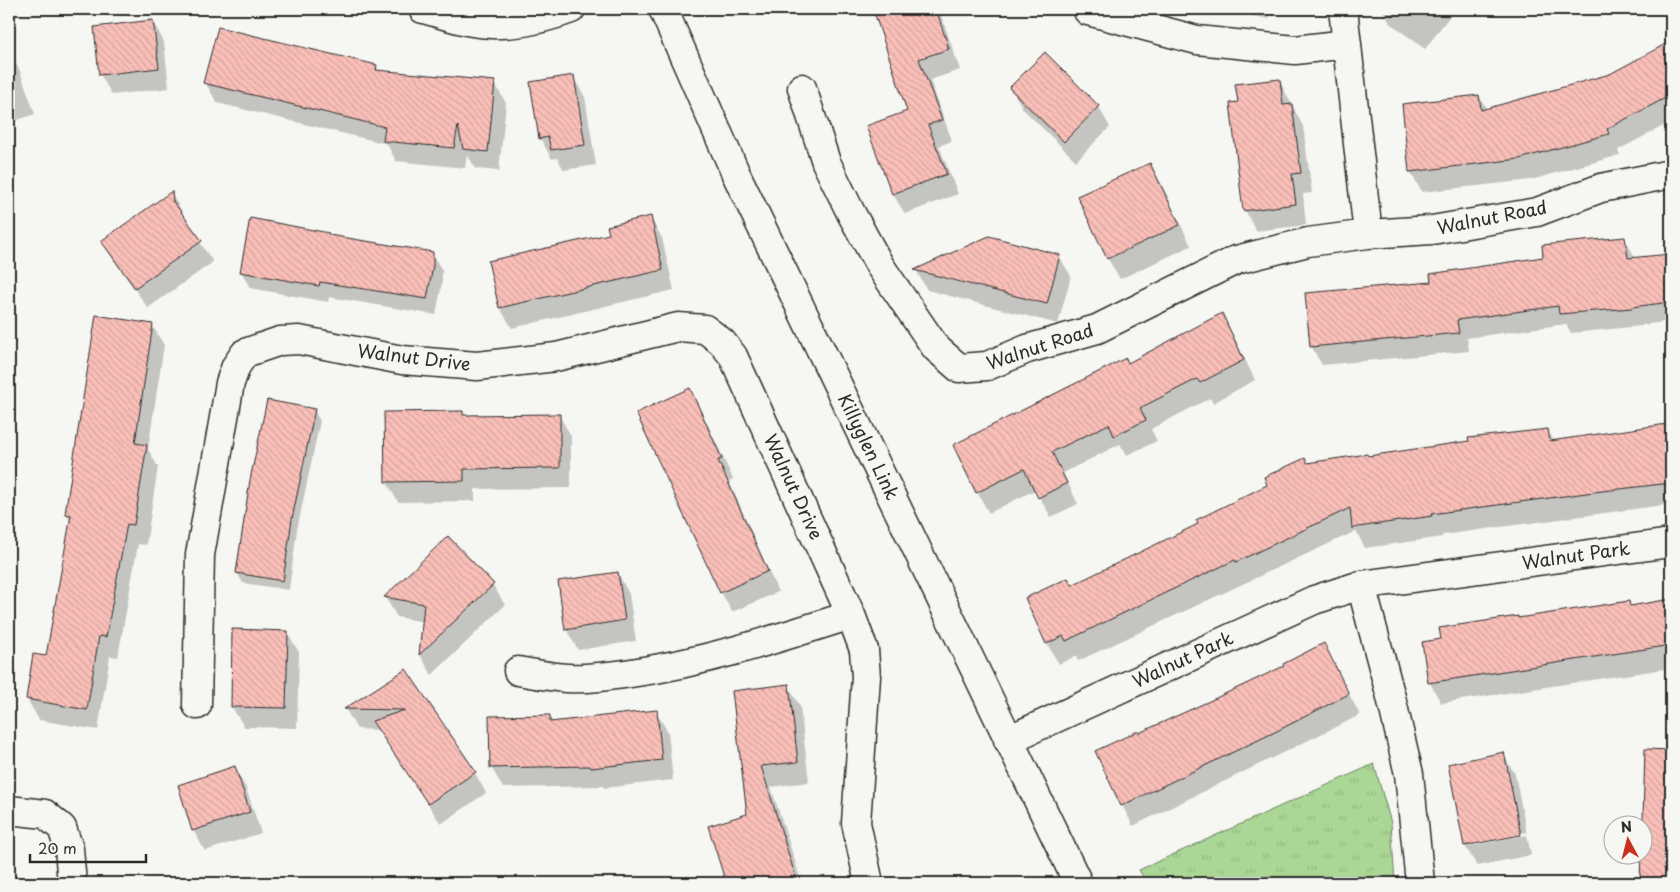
<svg xmlns="http://www.w3.org/2000/svg" width="1680" height="892" font-family="'Playpen Sans',sans-serif">
  <style>
    .park { fill: url(#park-tufts); stroke: #6a8160 }
    .shadow { fill: #0003; fill-rule: evenodd }
    .building { fill: url(#building-back-hatch); stroke: #2b2b2b }
    .lines { fill: none; stroke-linecap: round; stroke-linejoin: round }
    .minor-casing { stroke: #2b2b2b; stroke-width: 31 }
    .minor { stroke: #f6f6f2; stroke-width: 28 }
    .labels { text-anchor: middle; stroke-width: 4; stroke-linejoin: round; paint-order: stroke }
    .street-label { font-size: 18px; fill: #2b2b2b; stroke: #f6f6f2 }
  </style>
  <defs>
    <pattern id="park-tufts" width="24" height="20" patternUnits="userSpaceOnUse" patternTransform="scale(1.25)"><rect width="24" height="20" fill="#aad795"/><path d="M3 7l-1-3M5 7V3M7 7l1-3M15 17l-1-3M17 17v-4M19 17l1-3" fill="none" stroke="#92b981"/></pattern>
    <pattern id="building-back-hatch" width="6" height="6" patternUnits="userSpaceOnUse" patternTransform="scale(1.25)"><rect width="6" height="6" fill="#fabfb9"/><path d="M-1 5l2 2M0 0l6 6M5-1l2 2" fill="none" stroke="#d6a49f"/></pattern>
  </defs>
  <rect width="100%" height="100%" fill="#f6f6f2"/>
  <filter id="ink" filterUnits="userSpaceOnUse"><feTurbulence type="fractalNoise" baseFrequency=".02" numOctaves="2"/><feDisplacementMap in="SourceGraphic" scale="10" xChannelSelector="R" yChannelSelector="G"/><feConvolveMatrix kernelMatrix="1 2 1 2 8 2 1 2 1" color-interpolation-filters="sRGB"/></filter>
  <g filter="url(#ink)">
    <path class="park" d="M1374,764l17,59 4,60h-248l-8,-13z"/>
    <path class="shadow" d="M875,9h64l21,61 -30,10 22,61 -13,5 19,48 -53,20 -12,-20 -25,-67 41,-16z
      M1216,9h55l-2,10z
      M1382,9h73l-30,40 -35,-26z
      M153,21l11,21 5,46 -57,7 -12,-21z
      M1671,42v80l-53,28 2,5 -89,25 -109,12 -12,-20 69,-76 8,13 123,-34z
      M9,51l11,20 15,43 -26,9z
      M376,66l3,6 115,10 12,21 -7,68 -23,-2 -9,-15 -2,14 -69,-7 -9,-17 -170,-41 -12,-21z
      M573,77l12,20 11,68 -32,5 -7,-12 -5,1 -12,-21z
      M1279,80l24,46 9,67 -9,1 3,31 -50,6 -11,-21 -6,-107z
      M1011,88l87,18 12,21 -34,34 -53,-52z
      M1150,164l12,21 29,61 -71,33 -12,-20 -29,-62z
      M171,193l12,20v4l30,45 -65,46 -33,-46 -12,-20z
      M650,217l12,21 12,52 -162,38 -12,-20 110,-73z
      M329,234l1,2 102,18 10,16v13l-6,32 -107,-18 -1,5 -78,-14 -9,-17z
      M989,237l70,19 12,20 -13,48 -131,-34 -11,-20z
      M1625,239l11,20 35,-4v66l-29,4v1l-71,7 -5,-9 -99,14 2,13 -147,14 -11,-19 122,-63z
      M1221,314l12,21 22,45 -42,23 -3,-5 -59,31 6,12 -30,14 -7,-11 -57,29 15,31 -27,13 -16,-27 -46,23 -12,-21 151,-128z
      M152,325l12,20 -16,104 10,18 -12,78 -8,-1 -20,113 -8,-1 -12,74 -59,-10 -12,-21 20,-41 24,-136 -4,-8z
      M689,389l12,21 32,69 -4,2 49,111 -46,20 -11,-20z
      M314,410l6,11 -23,109 -8,60 -46,-7 -6,-10z
      M463,412l2,4 94,-1 12,21v52l-96,1v12l-77,1 -12,-21z
      M1666,426l5,9v69l-229,31 1,2 -78,11 -9,-17 -278,130 -2,-5 -17,8 -12,-20 -21,-45 46,-13 128,-62 107,-60 61,-7 179,-27 7,11z
      M618,573l11,21 7,47 -58,9 -12,-21z
      M493,585l12,20 -73,70 -12,-20 4,-33 -27,-5 -12,-20z
      M1671,601v67l-230,35 -11,-20 -7,-40 19,-3 77,-20 109,-17 3,5z
      M287,632l12,20 -2,76 -53,-1 -12,-20z
      M1323,645l37,70 -227,111 -11,-21 16,-71 147,-67z
      M406,671l69,102 11,20 -45,31 -62,-94 -22,-1 -11,-19z
      M788,686l12,20 9,76 -38,5 31,96h-75l-18,-56 40,-12 -15,-123z
      M656,712l12,20 5,48 -69,8 -1,-2 -100,2 -12,-21 58,-51 4,7z
      M1503,754l12,20 16,81 -54,11 -12,-20 -16,-81zM1526,832l1,3 -56,11v-2z
      M1647,754l24,2v127h-29z
      M234,767l12,21 15,45 -56,18 -12,-21z
      M9,875l4,8h-4z
      M320,877h86l4,6h3h-93z"/>
    <path class="building" d="M873,9h63l13,40 -30,10 23,61 -14,5 19,49 -55,20 -26,-68 41,-15z
      M153,20l6,48 -60,7 -5,-48z
      M218,27l159,38 -1,5 119,11 -7,71 -25,-3 -5,-23 -4,22 -71,-7 2,-14 -182,-44z
      M1671,41v54l-64,34 2,5 -90,25 -110,13 -7,-68 77,-9 2,15 129,-36z
      M1045,52l54,54 -35,36 -55,-54z
      M574,75l11,70 -34,5 -3,-13 -9,2 -9,-57z
      M1280,79l3,26 9,-1 9,69 -9,1 4,30 -53,7 -13,-108 8,-1 -3,-18z
      M1150,163l30,62 -73,34 -30,-63z
      M172,191l1,11v-1l29,40 -67,47 -34,-47z
      M651,216l12,54 -164,38 -11,-47 121,-27 -2,-8z
      M250,218l79,15v2l104,17v14l-6,33 -107,-17 -1,4 -79,-14z
      M989,236l71,19 -13,49 -133,-34z
      M1625,237l3,21 43,-4v48l-39,5v1l-73,6 -1,-8 -101,14 2,13 -149,14 -5,-54 126,-11 -1,-8 113,-17 -1,-12z
      M1222,313l22,47 -44,23 -3,-4 -57,29 6,12 -32,16 -5,-12 -57,28 15,31 -29,15 -14,-29 -48,24 -23,-48 173,-87 2,5z
      M96,315l57,9 -18,119 12,2 -13,80 -7,-1 -21,113 -7,-1 -12,74 -61,-11 7,-45 13,2 25,-141 -6,-1z
      M690,388l32,71 -4,1 50,111 -48,22 -84,-180z
      M267,400l48,9 -23,110 -9,62 -47,-8 14,-93z
      M463,411v4l97,-1v54l-96,1v12l-79,1 -1,-70z
      M1667,424l4,35v24l-77,9 -163,22 1,2 -80,12 -2,-20 -114,54 -1,-2 -70,33 -99,48 -3,-5 -17,8 -21,-46 43,-20 4,7 126,-61 -2,-4 71,-35 -3,-8 41,-19 2,5 60,-9 1,2 101,-15 -1,-3 80,-9 2,12z
      M448,536l46,48 -75,71 5,-51 -40,-7z
      M618,572l7,48 -60,10 -7,-49z
      M1671,599v46l-243,38 -6,-41 19,-3 -2,-11 79,-12v2l111,-17 1,5z
      M232,629l56,2 -2,77 -55,-1z
      M1324,643l25,51 -74,38 -154,74 -26,-55 43,-20 1,2 77,-35 68,-32 -1,-2z
      M406,669l70,103 -48,32 -56,-83 33,-11 -61,-1z
      M789,684l9,78 -37,4 35,112 -16,5h-54l-18,-57 39,-12 -15,-123z
      M657,710l5,50 -71,8 -1,-2 -100,2 -1,-52 61,-1v7z
      M1645,749l26,1v133h-30l1,-3h-2l1,-26h1z
      M1504,752l17,83 -57,11 -16,-82z
      M235,766l15,46 -58,19 -14,-46z"/>
    <g class="lines">
      <defs>
        <path id="minor" d="M423,9c16,4 32,10 49,13 32,6 69,-2 99,-13
          M663,9l73,165 342,709
          M1343,9l25,225
          M1088,11l109,29 98,10 52,-6
          M802,88l24,74 25,51 29,53 56,82 23,20 28,-2 40,-17 70,-20 139,-69 72,-18 60,-8 64,-4 105,-18 64,-24 70,-14
          M1361,585l30,112 18,77 11,109
          M518,671c17,3 33,6 49,7 22,1 43,-2 64,-5 75,-11 148,-35 220,-58
          M197,705l3,-150 30,-172 6,-17 9,-13 35,-12 19,-1 103,20 75,6 79,-9 122,-30 27,2 17,13 11,14 118,259 13,35 2,27 -10,146 13,60
          M1008,740l306,-140 47,-15 310,-42
          M9,810l36,4 17,14 7,21 3,34"/>
      </defs>
      <use href="#minor" class="minor-casing"/>
      <use href="#minor" class="minor"/>
    </g>
  </g>
  <g class="labels">
    <g class="street-label">
      <text transform="translate(1492 218) rotate(-11)" y="6">Walnut Road</text>
      <text transform="translate(1040 347) rotate(-18)" y="6">Walnut Road</text>
      <text transform="translate(414 358) rotate(7)" y="6">Walnut Drive</text>
      <text transform="translate(868 447) rotate(64)" y="6">Killyglen Link</text>
      <text transform="translate(793 487) rotate(65)" y="6">Walnut Drive</text>
      <text transform="translate(1576 556) rotate(-8)" y="6">Walnut Park</text>
      <text transform="translate(1183 660) rotate(-25)" y="6">Walnut Park</text>
    </g>
  </g>
  <rect width="1680" height="892" fill="none" stroke="#f6f6f2" stroke-width="30"/>
  <rect x="15" y="15" width="1650" height="862" fill="none" stroke="#2b2b2b" stroke-width="2" filter="url(#ink)"/>
  <g transform="translate(1628 840) rotate(353)"><circle r="24" fill="#f6f6f2" stroke="#a5a5a2"/>
  <path d="M0-4L9 19L0 12L-9 19Z" fill="#c8321e"/>
  <text y="-8" font-size="14" font-weight="bold" text-anchor="middle" fill="#2b2b2b">N</text>
  </g>
  <path d="M30 854v8h116v-8" fill="none" stroke="#2b2b2b" stroke-width="2.5"/>
  <text x="38" y="854" font-size="15" fill="#2b2b2b" stroke="#f6f6f2" stroke-width="4" paint-order="stroke">20 m</text>
</svg>
